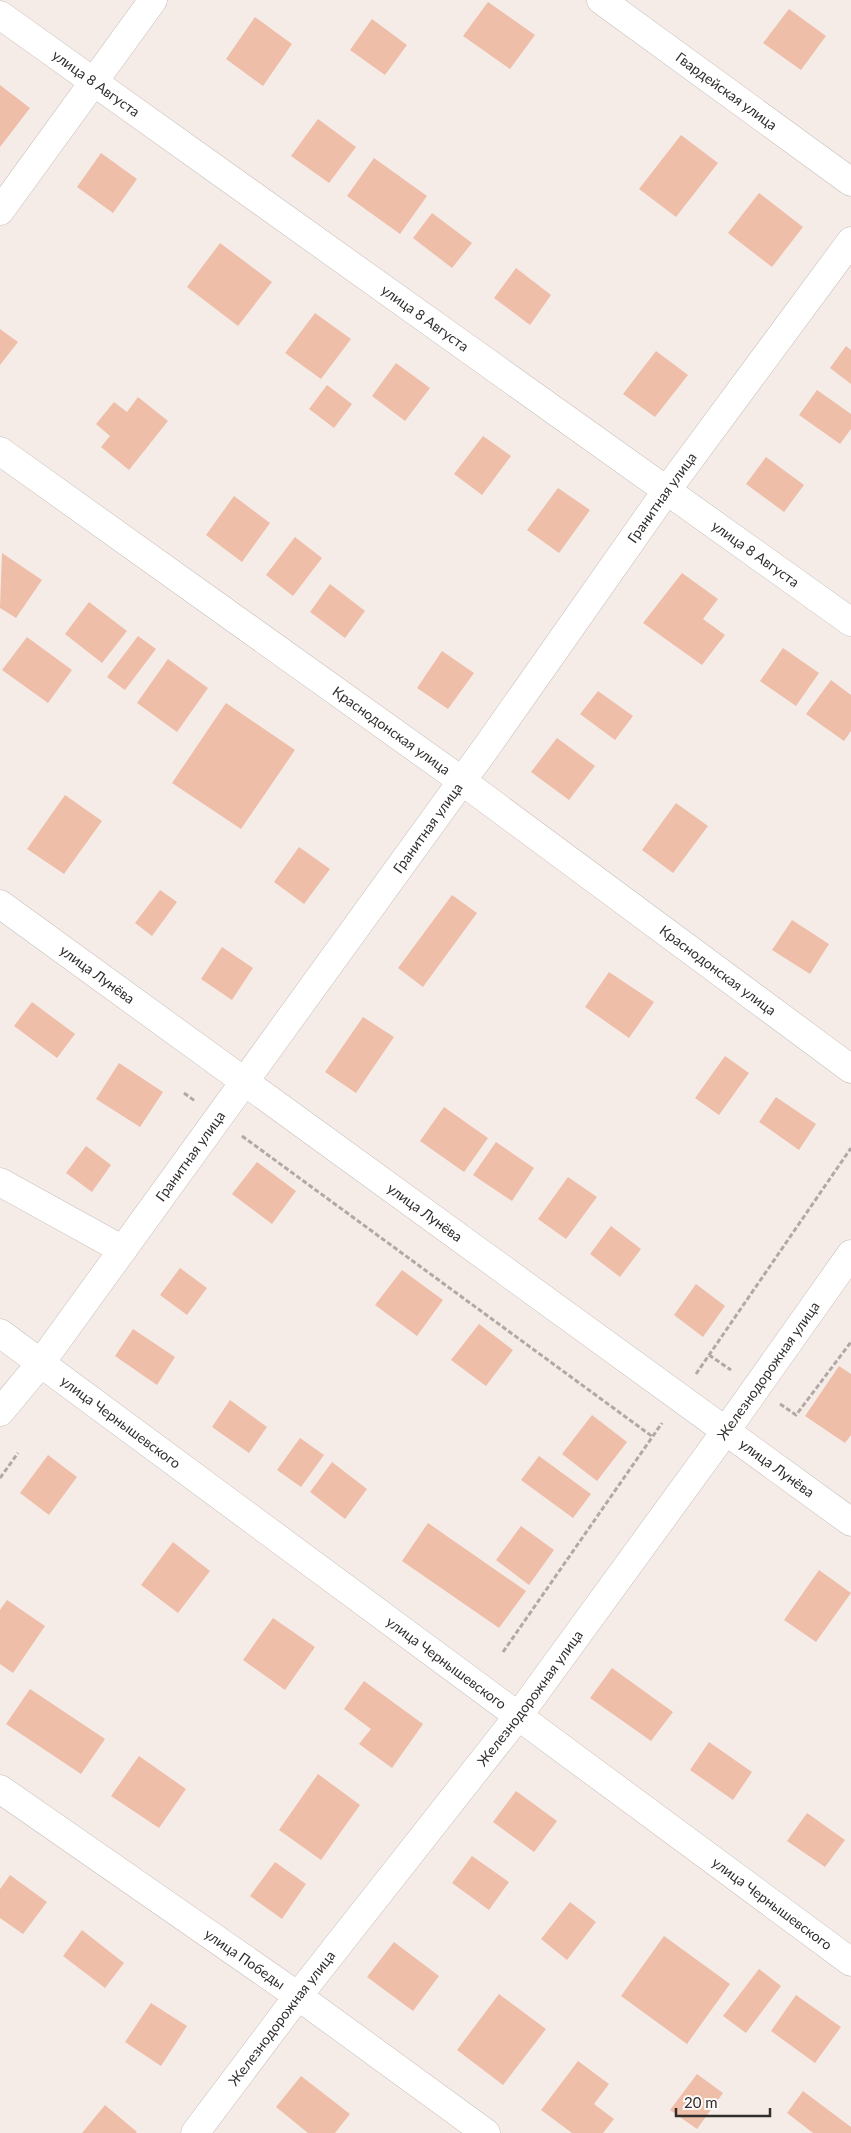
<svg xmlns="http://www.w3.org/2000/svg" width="851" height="2133" font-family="Lato,sans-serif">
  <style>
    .building { fill: #eebea9 }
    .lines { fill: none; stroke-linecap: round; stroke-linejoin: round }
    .minor-casing { stroke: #c7beba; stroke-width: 29 }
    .path { stroke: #b0a9a6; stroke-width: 3; stroke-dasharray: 5 2.5; stroke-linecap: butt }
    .minor { stroke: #fff; stroke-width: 28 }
    .labels { text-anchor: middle; stroke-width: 4.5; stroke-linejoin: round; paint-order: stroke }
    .street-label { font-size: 14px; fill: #312e2c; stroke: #fefaf9 }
  </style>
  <rect width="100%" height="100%" fill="#f5ece8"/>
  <path class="building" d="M488,2l47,33 -25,34 -47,-33z
    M789,9l37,27 -25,34 -38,-27z
    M255,17l37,27 -29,42 -37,-27z
    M372,19l35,26 -22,30 -35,-25z
    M0,85l30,23 -30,39z
    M318,119l38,28 -27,36 -38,-27z
    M681,135l37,28 -42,54 -37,-28z
    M101,153l36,26 -24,34 -36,-26z
    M374,158l53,38 -27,38 -53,-38z
    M759,193l44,34 -31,40 -44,-34z
    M432,213l40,30 -20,25 -39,-30z
    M220,243l52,39 -34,44 -51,-39z
    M516,268l35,27 -21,30 -36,-27z
    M315,313l36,26 -30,40 -36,-26z
    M0,329l18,13 -18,23z
    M846,346l5,4v34l-21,-16z
    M656,351l32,24 -33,42 -32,-23z
    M396,363l34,25 -25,33 -33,-25z
    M327,385l25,19 -18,24 -25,-19z
    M817,390l34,24v15l-11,15 -41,-29z
    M138,397l30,24 -39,49 -28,-23 9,-11 -14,-12 18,-22 13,10z
    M483,436l28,20 -29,39 -28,-21z
    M766,457l38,28 -20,27 -38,-28z
    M558,488l32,22 -31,43 -32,-23z
    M234,496l36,27 -28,39 -36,-27z
    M295,537l27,21 -29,38 -27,-21z
    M2,553l40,27 -26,38 -16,-10z
    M682,573l36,26 -15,20 22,16 -23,30 -59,-42z
    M330,584l35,27 -20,27 -35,-26z
    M89,602l38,29 -25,32 -37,-29z
    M138,636l18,13 -31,41 -18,-13z
    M27,637l45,33 -24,33 -46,-33z
    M783,648l36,25 -23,33 -36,-25z
    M442,651l32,22 -26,36 -31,-21z
    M168,659l40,29 -31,44 -40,-29z
    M831,680l20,15v36l-7,10 -38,-27z
    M598,691l35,25 -18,24 -35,-26z
    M226,703l69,47 -54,79 -69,-46z
    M557,738l38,28 -26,34 -38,-28z
    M65,795l37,26 -38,53 -37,-25z
    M676,803l32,23 -35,47 -31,-23z
    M299,847l31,22 -26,35 -30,-22z
    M160,890l17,12 -25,34 -17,-13z
    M452,895l25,18 -54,74 -25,-19z
    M792,920l37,24 -19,30 -38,-24z
    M222,947l31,21 -21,32 -31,-21z
    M609,972l45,30 -25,36 -44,-31z
    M32,1002l43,32 -18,24 -43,-32z
    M363,1017l31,20 -38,56 -31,-21z
    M725,1056l24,17 -30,42 -24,-17z
    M119,1063l44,29 -23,35 -44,-28z
    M776,1097l40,27 -17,26 -40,-28z
    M444,1107l44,31 -24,34 -44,-31z
    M496,1142l38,26 -22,33 -39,-26z
    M86,1146l25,19 -19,27 -26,-19z
    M257,1162l39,29 -24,33 -40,-30z
    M568,1177l29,20 -31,42 -28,-20z
    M611,1226l30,23 -21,28 -30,-23z
    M180,1268l27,20 -20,27 -27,-20z
    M402,1270l41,30 -26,36 -42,-31z
    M696,1284l29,22 -22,31 -29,-22z
    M479,1324l34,26 -27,36 -35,-26z
    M133,1329l42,28 -18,28 -42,-29z
    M839,1366l12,8v61l-6,8 -40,-27z
    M230,1400l37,27 -18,26 -37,-26z
    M592,1415l35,27 -30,39 -35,-27z
    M300,1438l24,17 -23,32 -24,-17z
    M48,1455l29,22 -28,38 -29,-22z
    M539,1456l52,38 -18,24 -52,-38z
    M332,1462l35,27 -22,30 -35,-27z
    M428,1523l98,68 -27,37 -97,-67z
    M521,1526l33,24 -25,35 -33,-25z
    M173,1542l37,29 -32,42 -37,-28z
    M819,1570l32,23 -35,49 -32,-22z
    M7,1600l38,26 -32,47 -13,-9v-54z
    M273,1618l42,29 -30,43 -42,-30z
    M612,1668l61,44 -22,29 -61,-43z
    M364,1681l59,43 -31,44 -33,-24 12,-15 -27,-20z
    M30,1689l75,50 -24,35 -75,-50z
    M709,1742l43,30 -19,28 -43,-30z
    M139,1756l47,33 -27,39 -48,-32z
    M318,1774l42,31 -39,55 -42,-30z
    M516,1791l41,30 -23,31 -41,-30z
    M807,1813l38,27 -20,27 -38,-26z
    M472,1856l37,26 -20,28 -37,-27z
    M275,1862l31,22 -24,35 -32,-23z
    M10,1875l37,27 -24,32 -23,-16v-29z
    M570,1902l26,20 -29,38 -26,-21z
    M82,1930l42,33 -19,25 -42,-32z
    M664,1936l66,48 -43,60 -66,-48z
    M394,1942l45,34 -26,35 -46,-34z
    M759,1969l22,17 -35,47 -23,-17z
    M499,1994l47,35 -43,56 -46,-35z
    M796,1995l45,32 -26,36 -44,-32z
    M151,2003l36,23 -26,40 -36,-24z
    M578,2061l31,23 -15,20 20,15 -11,14h-31l-31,-23z
    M697,2074l26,19 -26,36 -27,-19z
    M301,2076l49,38 -15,19h-27l-32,-26z
    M803,2091l48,36v6h-38l-26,-20z
    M105,2105l32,27 -1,1h-54z"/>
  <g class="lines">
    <defs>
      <g id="minor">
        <path id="s1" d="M601,0l250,182"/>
        <path id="s2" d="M0,15l851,607"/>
        <path d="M0,211l153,-211"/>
        <path id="s3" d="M0,451l462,330 389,288"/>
        <path id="s4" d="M0,904l851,618"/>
        <path d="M0,1182l123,68"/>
        <path id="s5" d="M0,1333l851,629"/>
        <path id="s6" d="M0,1412l40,-48 448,-619 179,-255 184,-249"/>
        <path id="s7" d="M0,1789l298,207 188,137"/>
        <path id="s8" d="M195,2133l103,-137 221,-281 206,-283 126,-178"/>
      </g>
    </defs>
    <use href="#minor" class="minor-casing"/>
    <path class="path" d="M184,1093l11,8
      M242,1136l411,301
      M709,1355l22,15
      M696,1374l155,-226
      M780,1404l16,11 55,-73
      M0,1478l18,-25
      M503,1652l159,-229"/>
    <use href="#minor" class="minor"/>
  </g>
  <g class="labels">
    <g class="street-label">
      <text dy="5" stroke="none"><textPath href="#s2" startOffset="118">улица 8 Августа</textPath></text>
      <text dy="5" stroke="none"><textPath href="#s1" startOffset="155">Гвардейская улица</textPath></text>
      <text dy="5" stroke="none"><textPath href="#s2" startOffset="522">улица 8 Августа</textPath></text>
      <text dy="5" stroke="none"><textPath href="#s6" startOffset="1129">Гранитная улица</textPath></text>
      <text dy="5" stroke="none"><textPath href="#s2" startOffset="928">улица 8 Августа</textPath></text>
      <text dy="5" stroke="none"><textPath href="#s3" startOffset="481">Краснодонская улица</textPath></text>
      <text dy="5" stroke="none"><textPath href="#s6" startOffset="724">Гранитная улица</textPath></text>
      <text dy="5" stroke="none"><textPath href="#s3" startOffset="886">Краснодонская улица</textPath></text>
      <text dy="5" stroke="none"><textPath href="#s4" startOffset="120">улица Лунёва</textPath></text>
      <text dy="5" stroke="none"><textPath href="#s6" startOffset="319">Гранитная улица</textPath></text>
      <text dy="5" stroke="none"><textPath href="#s4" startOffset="525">улица Лунёва</textPath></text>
      <text dy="5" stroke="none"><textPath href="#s8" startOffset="954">Железнодорожная улица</textPath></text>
      <text dy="5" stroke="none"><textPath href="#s5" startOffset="150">улица Чернышевского</textPath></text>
      <text dy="5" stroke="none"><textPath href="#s4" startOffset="960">улица Лунёва</textPath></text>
      <text dy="5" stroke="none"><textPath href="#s5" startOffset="555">улица Чернышевского</textPath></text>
      <text dy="5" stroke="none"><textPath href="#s8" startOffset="549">Железнодорожная улица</textPath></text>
      <text dy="5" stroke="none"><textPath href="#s5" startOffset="960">улица Чернышевского</textPath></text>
      <text dy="5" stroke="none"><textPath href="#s7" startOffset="298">улица Победы</textPath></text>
      <text dy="5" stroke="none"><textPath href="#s8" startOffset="144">Железнодорожная улица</textPath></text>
    </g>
  </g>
  <path d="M676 2108v8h94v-8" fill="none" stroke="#312e2c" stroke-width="2.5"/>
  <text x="684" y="2108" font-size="15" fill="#312e2c" stroke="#fefaf9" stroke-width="4" paint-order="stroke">20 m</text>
</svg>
